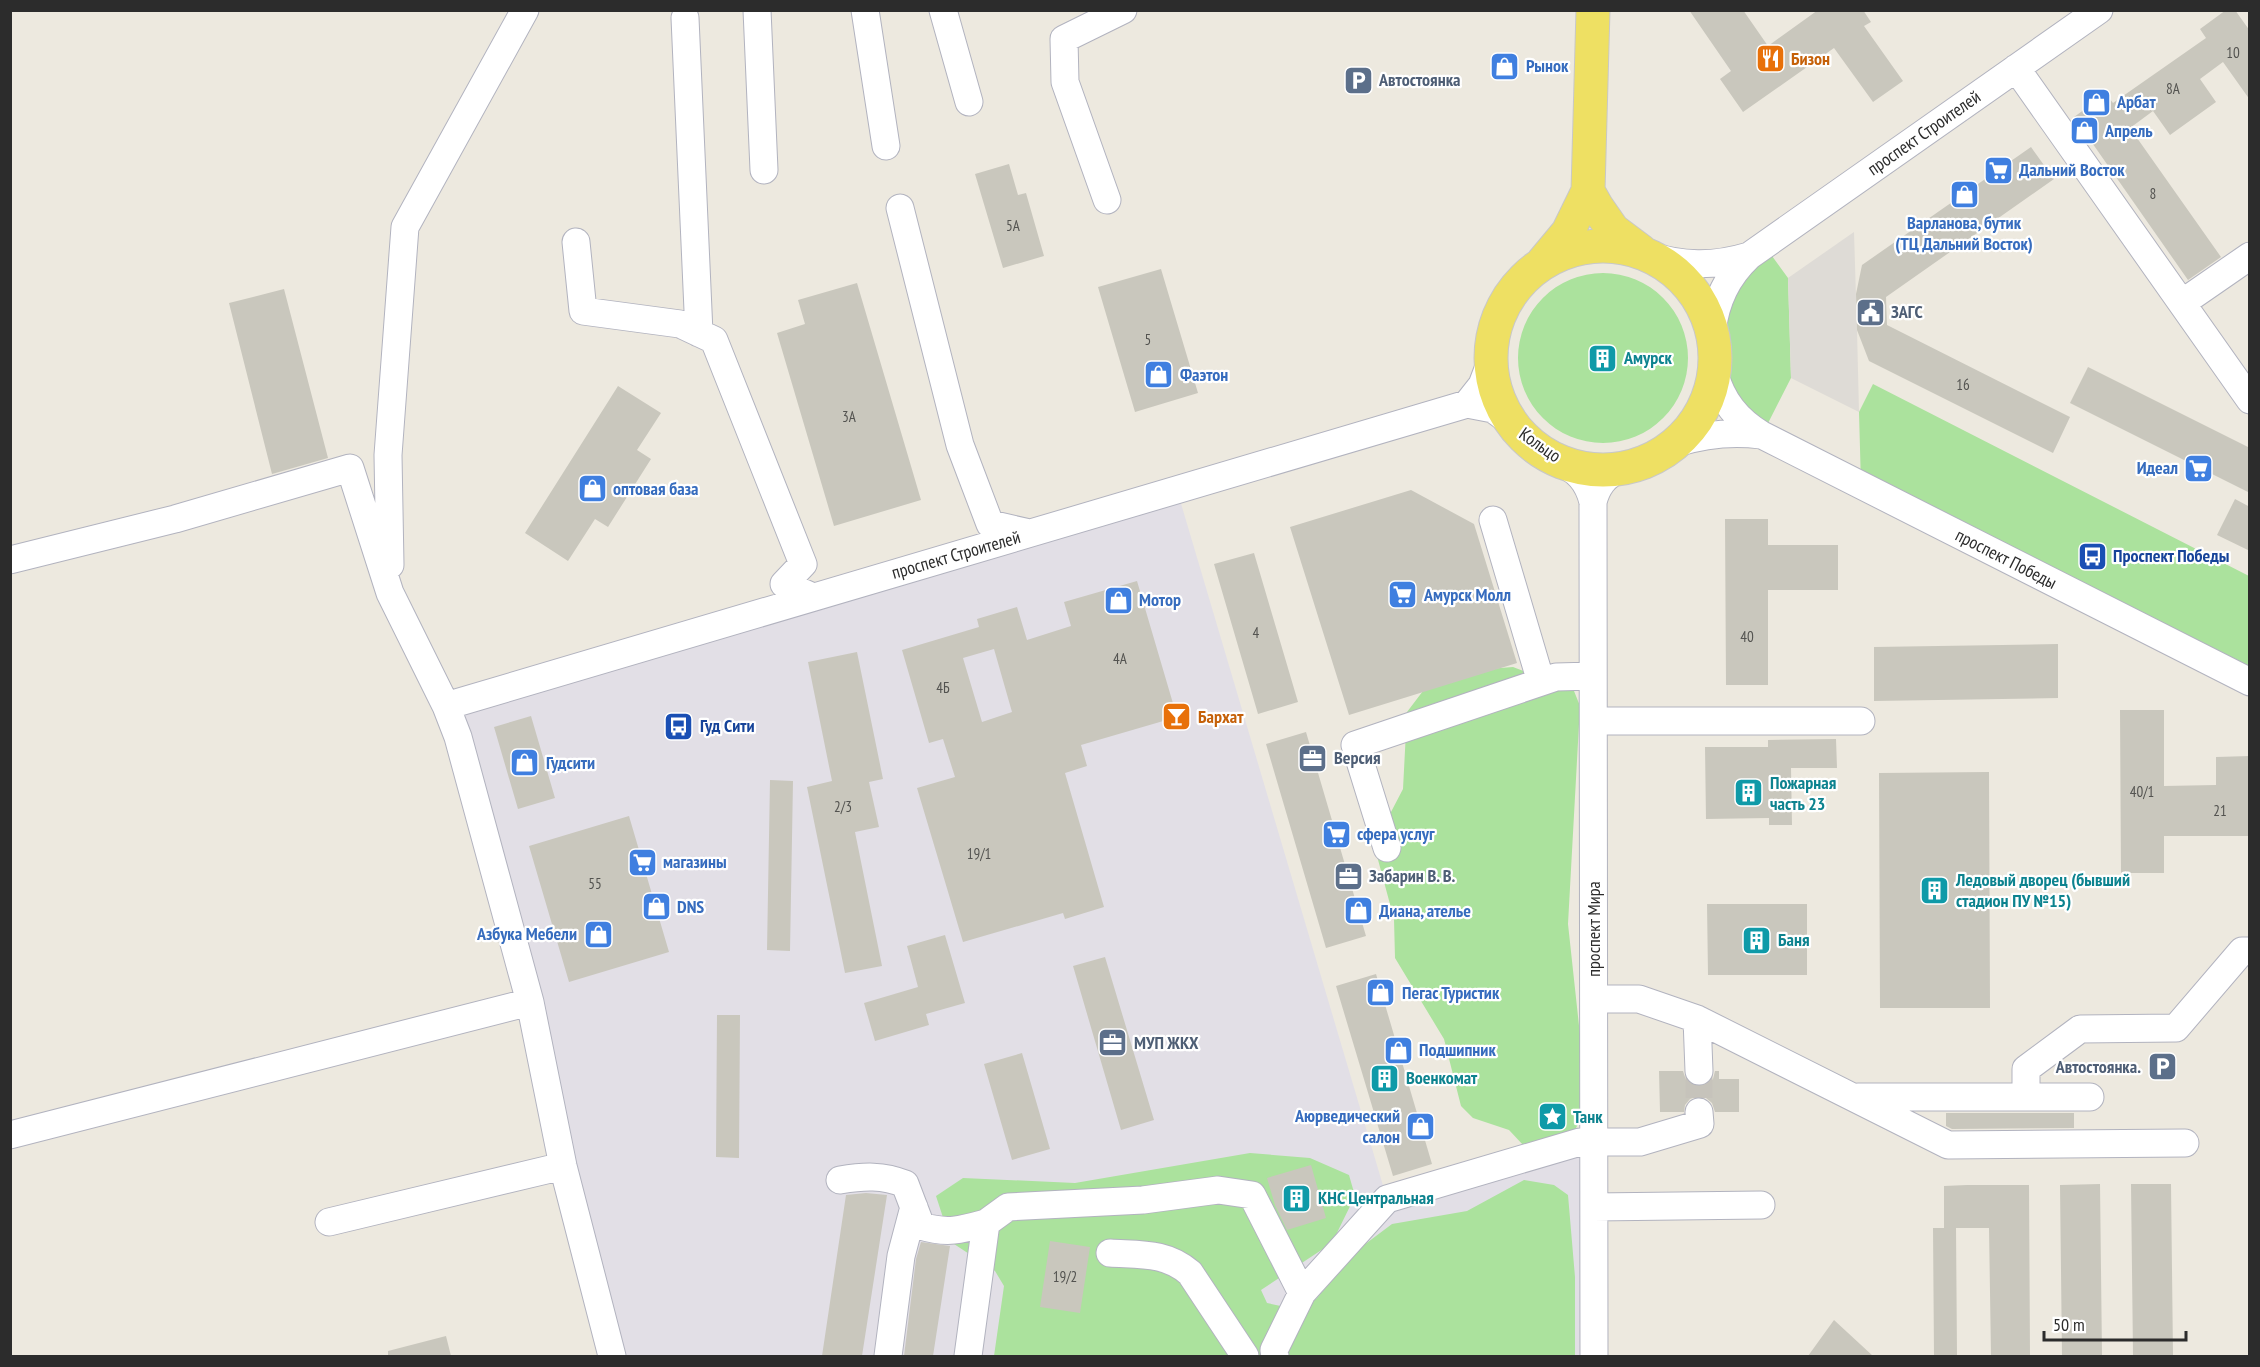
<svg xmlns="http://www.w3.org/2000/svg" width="2260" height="1367" font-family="'PT Sans Narrow',sans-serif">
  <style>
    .industrial { fill: #e2dfe6 }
    .green { fill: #abe29d }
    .plaza { fill: #dedbd6 }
    .building { fill: #c9c7bd; fill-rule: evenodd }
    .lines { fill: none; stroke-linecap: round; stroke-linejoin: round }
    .minor-tunnel { stroke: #c6c3bb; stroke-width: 27; stroke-dasharray: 27 14; stroke-linecap: butt }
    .minor-casing { stroke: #b2b3bf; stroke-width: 29 }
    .major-casing { stroke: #c8c8c8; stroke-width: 35 }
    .minor { stroke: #fff; stroke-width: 27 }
    .major { stroke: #eee063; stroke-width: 33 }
    .labels { text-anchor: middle; stroke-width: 4.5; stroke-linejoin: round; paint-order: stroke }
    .number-label { font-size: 15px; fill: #535350 }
    .food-label { font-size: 18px; font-weight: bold; fill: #c56008; stroke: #fff; text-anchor: start }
    .shop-label { font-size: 18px; font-weight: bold; fill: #366cbe; stroke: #fff; text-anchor: start }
    .service-label { font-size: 18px; font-weight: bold; fill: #4e5e75; stroke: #fff; text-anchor: start }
    .street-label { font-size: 18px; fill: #2c2c2c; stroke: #fff }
    .culture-label { font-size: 18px; font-weight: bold; fill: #0d838f; stroke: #fff; text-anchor: start }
    .transit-label { font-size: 18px; font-weight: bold; fill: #164399; stroke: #fff; text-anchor: start }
  </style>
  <rect width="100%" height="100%" fill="#ede9df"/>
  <path class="industrial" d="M1177,490l210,709 193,-56 14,213h-982l-166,-650z"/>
  <path class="green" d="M1764,245l24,33 3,100 -29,57 -48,-63 1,-21 -3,-20z
    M1518 358a85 85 0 1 1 170 0a85 85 0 1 1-170 0Z
    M1873,384l376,192v106l-388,-197 -2,-73z
    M1513,667l61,24 6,15 -12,218 17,157 -2,33 -12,24 -47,8 -15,-16 -36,-12 -12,-12 -17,-67 -49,-81 -1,-39 -17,-63 2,-21 24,-46 4,-77 19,-25 23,-15z
    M1250,1153l60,5 39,17 6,21 -23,47 -71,47 6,13 23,5 26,-9 44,-51 32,-24 75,-13 57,-31 30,5 14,10 7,82v79h-581l10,-70 -9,-15 -44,-29 -15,-46 27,-18 112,5z"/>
  <path class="plaza" d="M1854,232l3,98 2,82 -68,-34 -3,-100z"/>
  <path class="building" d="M1689,10h54l25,36 50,-36h45l8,12 -7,4 39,55 -30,21 -39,-54 -91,64 -23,-33 11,-8z
    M2226,10h9l15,21v69l-27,-38 -23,17 16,23 -46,33 -17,-24 -23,17 91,129 -33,23 -114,-163 32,-23 7,9 93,-65 -6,-9z
    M2031,147l23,32 -168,118 1,28 183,92 -17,36 -184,-92 -12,-31 -1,-36 6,-29z
    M1009,164l9,31 8,-2 18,63 -41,12 -28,-94z
    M1161,269l37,124 -63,19 -37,-125z
    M857,283l64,217 -87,26 -57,-193 28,-9 -7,-24z
    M284,289l44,169 -56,16 -43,-171z
    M2088,367l162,81v45l-180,-90z
    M618,386l43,27 -24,37 14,9 -43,68 -13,-8 -27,42 -43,-28z
    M1411,490l63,34 43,139 -168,52 -59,-188z
    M2235,499l15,8v44l-33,-16z
    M1725,519h43v26h70v45h-70v95h-42z
    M1254,553l44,149 -40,12 -44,-150z
    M1137,581l40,136 -96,28 6,21 -22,7 39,134 -39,12 -2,-6 -100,29 -46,-154 38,-11 -12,-38 -14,4 -27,-93 77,-23 -2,-8 40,-12 10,33 44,-14 -7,-24zM994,649l18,63 -30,10 -19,-64z
    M2058,644v54l-184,3v-54z
    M857,652l26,127 -14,3 10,45 -24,5 27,134 -37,7 -38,-186 25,-6 -24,-119z
    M2120,710h44v76l52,-1v-28l34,-1v80h-86v37h-43z
    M531,716l24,82 -37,11 -24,-82z
    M1306,732l60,204 -40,12 -60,-204z
    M1836,739l1,29h-46l1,57h-23v-7l-63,1 -1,-72h63v-7z
    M1989,772l1,236h-110l-1,-235z
    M770,780l23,1 -3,170 -23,-1z
    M629,816l40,136 -100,30 -40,-136z
    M1707,904h100v71h-99z
    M945,935l20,68 -39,11 3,11 -54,16 -11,-38 54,-16 -11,-41z
    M1105,957l49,163 -33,10 -48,-164z
    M1376,974l56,190 -39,12 -57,-190z
    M717,1015h23l-1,143 -23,-1z
    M1022,1053l28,96 -38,11 -28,-96z
    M1659,1071h24l3,9 5,5 8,2 9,-3 5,-5 2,-8h4v8h20v33h-24l-3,-9 -6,-5 -8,-2 -8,3 -5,6 -1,7h-24z
    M1946,1113h128v15l-122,1 -6,-3z
    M1311,1165l15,53 -39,12 -12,-25 -8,-27z
    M2100,1184l2,172h-40l-2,-171z
    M2131,1184h40l2,172h-40z
    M1967,1185h62l1,171h-39l-2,-128h-45v-42z
    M866,1193l21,2 -25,161h-40l24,-161z
    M1933,1228h23l1,128h-23z
    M1050,1241l40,6 -10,66 -40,-6z
    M921,1242l29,4 -17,110h-29l12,-97z
    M1834,1320l39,36h-65z
    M446,1336l5,20h-63v-5z"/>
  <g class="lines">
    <path class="minor-tunnel" d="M1699,1071v41"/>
    <defs>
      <path id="minor" d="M757,10l7,160
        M865,10l21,136
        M943,10l26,92
        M685,18l14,315
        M2016,68l234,332
        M1107,200l-42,-118 -1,-43 59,-29
        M900,208l60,237 30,79 39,9
        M576,242l7,69 97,13 34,16 89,224 -19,20 29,13
        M1647,255c35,11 66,12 102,1
        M2182,303l68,-47
        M1712,331c4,-31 15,-54 37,-75l350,-246
        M1714,372c8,29 23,48 48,63l488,247
        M1467,404l15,-19 8,-21
        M1676,443c29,-9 55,-12 85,-8
        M1558,461c19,9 30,20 35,41l1,854
        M1593,502c4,-16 12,-26 26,-33
        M1493,520l48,162
        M10,560l165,-41 175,-51 40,125 56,113 12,31 72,265 33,164 49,190
        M390,565l-2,-110 17,-228 120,-217
        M446,706l1021,-302 26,5 18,13
        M1594,721h267
        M1387,848l-32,-103 201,-68 37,-1
        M1594,999h45l58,20 251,126 237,-2
        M1697,1019l2,52
        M1858,1097h232
        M2026,1097v-28l54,-40 96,-1 66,-77h8
        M10,1135l520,-133
        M840,1180c24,-4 43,-5 65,4l16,42c26,8 40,4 65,-3
        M1594,1207l167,-2
        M329,1222l234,-56
        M1110,1253c30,2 56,-1 80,20l55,83
        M888,1356l13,-100 13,-49
        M968,1356l18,-133 22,-16 135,-7 75,-10 34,5 50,98
        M1275,1356l-1,-6 28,-57 85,-94 193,-57h60l60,-18 -1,-12"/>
      <path id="major" d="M1593,10l-5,181 9,16 16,23 28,21
        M1491 358a112 112 0 1 1 224 0a112 112 0 1 1-224 0Z
        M1543,262l25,-30 20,-41"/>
    </defs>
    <use href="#minor" class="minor-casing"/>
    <use href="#major" class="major-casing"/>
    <use href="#minor" class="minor"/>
    <use href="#major" class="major"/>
  </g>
  <defs>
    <symbol id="restaurant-square" viewBox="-11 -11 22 22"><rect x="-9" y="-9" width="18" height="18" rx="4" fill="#e8710a" stroke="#fff"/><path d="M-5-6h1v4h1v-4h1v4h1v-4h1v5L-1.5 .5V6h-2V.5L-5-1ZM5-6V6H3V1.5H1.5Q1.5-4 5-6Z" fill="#fff"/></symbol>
    <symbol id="shop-square" viewBox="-11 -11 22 22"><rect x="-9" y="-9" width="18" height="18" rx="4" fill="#3f7fe0" stroke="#fff"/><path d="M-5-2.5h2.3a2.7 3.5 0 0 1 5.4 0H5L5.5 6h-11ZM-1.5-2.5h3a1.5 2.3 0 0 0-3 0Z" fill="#fff"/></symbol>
    <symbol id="parking-square" viewBox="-11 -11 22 22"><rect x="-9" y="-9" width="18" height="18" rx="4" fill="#5c6f8a" stroke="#fff"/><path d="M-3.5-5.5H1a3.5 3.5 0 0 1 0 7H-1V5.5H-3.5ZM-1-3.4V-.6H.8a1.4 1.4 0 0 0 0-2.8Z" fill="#fff"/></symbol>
    <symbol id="supermarket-square" viewBox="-11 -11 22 22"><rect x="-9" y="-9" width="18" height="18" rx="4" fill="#3f7fe0" stroke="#fff"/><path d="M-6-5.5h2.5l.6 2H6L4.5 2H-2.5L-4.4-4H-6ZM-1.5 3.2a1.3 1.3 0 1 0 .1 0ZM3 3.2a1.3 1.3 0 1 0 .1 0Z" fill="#fff"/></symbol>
    <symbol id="civic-square" viewBox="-11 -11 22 22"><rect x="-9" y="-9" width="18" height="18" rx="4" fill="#5c6f8a" stroke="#fff"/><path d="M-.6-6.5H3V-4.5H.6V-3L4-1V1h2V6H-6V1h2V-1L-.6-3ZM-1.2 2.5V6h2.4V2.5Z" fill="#fff"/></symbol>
    <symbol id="building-square" viewBox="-11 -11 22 22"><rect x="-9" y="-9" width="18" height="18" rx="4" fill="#0f9aa8" stroke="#fff"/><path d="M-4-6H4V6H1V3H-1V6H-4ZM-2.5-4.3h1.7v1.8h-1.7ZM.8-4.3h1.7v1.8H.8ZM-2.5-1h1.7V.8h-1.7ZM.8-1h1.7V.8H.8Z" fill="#fff"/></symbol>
    <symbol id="bus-square" viewBox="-11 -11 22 22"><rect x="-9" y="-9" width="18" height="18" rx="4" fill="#1a4fb4" stroke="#fff"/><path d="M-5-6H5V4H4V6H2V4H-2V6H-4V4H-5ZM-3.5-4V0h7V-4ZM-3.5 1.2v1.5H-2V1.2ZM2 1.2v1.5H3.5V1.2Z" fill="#fff"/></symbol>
    <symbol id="bar-square" viewBox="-11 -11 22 22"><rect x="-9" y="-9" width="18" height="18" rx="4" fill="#e8710a" stroke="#fff"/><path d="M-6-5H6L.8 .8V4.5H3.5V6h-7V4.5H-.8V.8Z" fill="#fff"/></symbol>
    <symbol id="office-square" viewBox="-11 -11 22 22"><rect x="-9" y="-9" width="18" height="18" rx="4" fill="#5c6f8a" stroke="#fff"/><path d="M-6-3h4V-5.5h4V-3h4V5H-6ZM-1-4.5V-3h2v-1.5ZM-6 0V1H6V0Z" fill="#fff"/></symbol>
    <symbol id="sight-square" viewBox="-11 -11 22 22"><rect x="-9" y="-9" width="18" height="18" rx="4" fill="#0f9aa8" stroke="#fff"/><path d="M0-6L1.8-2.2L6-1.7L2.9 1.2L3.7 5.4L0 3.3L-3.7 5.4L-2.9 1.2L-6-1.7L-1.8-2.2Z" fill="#fff"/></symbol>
  </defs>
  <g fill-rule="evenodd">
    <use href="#restaurant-square" x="1754" y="42" width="33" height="33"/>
    <use href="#shop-square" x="1488" y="50" width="33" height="33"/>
    <use href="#parking-square" x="1342" y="64" width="33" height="33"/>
    <use href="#shop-square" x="2080" y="86" width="33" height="33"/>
    <use href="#shop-square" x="2068" y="114" width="33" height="33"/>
    <use href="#supermarket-square" x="1982" y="154" width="33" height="33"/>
    <use href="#shop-square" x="1948" y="178" width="33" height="33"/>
    <use href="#civic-square" x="1854" y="296" width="33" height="33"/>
    <use href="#building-square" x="1586" y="342" width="33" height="33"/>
    <use href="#shop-square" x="1142" y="358" width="33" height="33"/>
    <use href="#supermarket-square" x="2182" y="452" width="33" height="33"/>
    <use href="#shop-square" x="576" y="472" width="33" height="33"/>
    <use href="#bus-square" x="2076" y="540" width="33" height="33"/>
    <use href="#supermarket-square" x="1386" y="578" width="33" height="33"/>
    <use href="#shop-square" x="1102" y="584" width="33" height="33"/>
    <use href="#bar-square" x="1160" y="700" width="33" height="33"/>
    <use href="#bus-square" x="662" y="710" width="33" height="33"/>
    <use href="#office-square" x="1296" y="742" width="33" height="33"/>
    <use href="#shop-square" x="508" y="746" width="33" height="33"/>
    <use href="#building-square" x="1732" y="776" width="33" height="33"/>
    <use href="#supermarket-square" x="1320" y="818" width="33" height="33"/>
    <use href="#supermarket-square" x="626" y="846" width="33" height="33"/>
    <use href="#office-square" x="1332" y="860" width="33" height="33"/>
    <use href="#building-square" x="1918" y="874" width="33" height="33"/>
    <use href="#shop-square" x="640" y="890" width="33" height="33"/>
    <use href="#shop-square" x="1342" y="894" width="33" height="33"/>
    <use href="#shop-square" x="582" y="918" width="33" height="33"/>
    <use href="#building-square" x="1740" y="924" width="33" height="33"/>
    <use href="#shop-square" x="1364" y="976" width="33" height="33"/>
    <use href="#office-square" x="1096" y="1026" width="33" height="33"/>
    <use href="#shop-square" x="1382" y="1034" width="33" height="33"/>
    <use href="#parking-square" x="2146" y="1050" width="33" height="33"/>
    <use href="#building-square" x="1368" y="1062" width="33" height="33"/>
    <use href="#sight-square" x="1536" y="1100" width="33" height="33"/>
    <use href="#shop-square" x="1404" y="1110" width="33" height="33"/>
    <use href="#building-square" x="1280" y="1182" width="33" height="33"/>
  </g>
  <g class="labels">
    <g class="number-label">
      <text x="2233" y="58">10</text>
      <text x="2173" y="94">8А</text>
      <text x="2153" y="199">8</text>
      <text x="1013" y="231">5А</text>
      <text x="1148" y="345">5</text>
      <text x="1963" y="390">16</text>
      <text x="849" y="422">3А</text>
      <text x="1256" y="638">4</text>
      <text x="1747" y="642">40</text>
      <text x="1120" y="664">4А</text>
      <text x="943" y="693">4Б</text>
      <text x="2142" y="797">40/1</text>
      <text x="843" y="812">2/3</text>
      <text x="2220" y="816">21</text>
      <text x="979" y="859">19/1</text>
      <text x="595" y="889">55</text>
      <text x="1065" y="1282">19/2</text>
    </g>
    <g class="food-label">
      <text x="1791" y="65">Бизон</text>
      <text x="1198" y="723">Бархат</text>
    </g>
    <g class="shop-label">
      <text x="1526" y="72">Рынок</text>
      <text x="2117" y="108">Арбат</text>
      <text x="2105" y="137">Апрель</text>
      <text x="2019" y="176">Дальний Восток</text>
      <text x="1964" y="229" text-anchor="middle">Варланова, бутик<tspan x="1964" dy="21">(ТЦ Дальний Восток)</tspan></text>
      <text x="1180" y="381">Фаэтон</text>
      <text x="2178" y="474" text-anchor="end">Идеал</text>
      <text x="613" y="495">оптовая база</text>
      <text x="1424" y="601">Амурск Молл</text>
      <text x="1139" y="606">Мотор</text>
      <text x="546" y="769">Гудсити</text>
      <text x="1357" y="840">сфера услуг</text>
      <text x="663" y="868">магазины</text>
      <text x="677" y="913">DNS</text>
      <text x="1379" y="917">Диана, ателье</text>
      <text x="577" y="940" text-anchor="end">Азбука Мебели</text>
      <text x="1402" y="999">Пегас Туристик</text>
      <text x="1419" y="1056">Подшипник</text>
      <text x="1400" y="1122" text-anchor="end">Аюрведический<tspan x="1400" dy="21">салон</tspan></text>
    </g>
    <g class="service-label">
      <text x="1379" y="86">Автостоянка</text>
      <text x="1891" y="318">ЗАГС</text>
      <text x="1334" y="764">Версия</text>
      <text x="1369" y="882">Забарин В. В.</text>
      <text x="1134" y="1049">МУП ЖКХ</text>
      <text x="2141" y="1073" text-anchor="end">Автостоянка.</text>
    </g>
    <g class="street-label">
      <text transform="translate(1924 133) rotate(-35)" y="6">проспект Строителей</text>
      <text transform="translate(1540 445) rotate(35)" y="6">Кольцо</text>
      <text transform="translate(956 555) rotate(-16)" y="6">проспект Строителей</text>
      <text transform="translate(2006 559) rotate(27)" y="6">проспект Победы</text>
      <text transform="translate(1594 929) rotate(-90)" y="6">проспект Мира</text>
    </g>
    <g class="culture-label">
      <text x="1624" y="364">Амурск</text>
      <text x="1770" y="789">Пожарная<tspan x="1770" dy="21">часть 23</tspan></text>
      <text x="1956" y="886">Ледовый дворец (бывший<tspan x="1956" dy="21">cтадион ПУ №15)</tspan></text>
      <text x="1778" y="946">Баня</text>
      <text x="1406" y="1084">Военкомат</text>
      <text x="1573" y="1123">Танк</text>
      <text x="1318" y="1204">КНС Центральная</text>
    </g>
    <g class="transit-label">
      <text x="2113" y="562">Проспект Победы</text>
      <text x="700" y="732">Гуд Сити</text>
    </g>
  </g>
  <rect width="2260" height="1367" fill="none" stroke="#2c2c2c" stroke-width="24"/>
  <path d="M2044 1331v9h142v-9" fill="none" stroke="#2c2c2c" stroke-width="3"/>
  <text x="2053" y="1331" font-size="18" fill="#2c2c2c" stroke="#ffffff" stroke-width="4.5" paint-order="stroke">50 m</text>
</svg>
